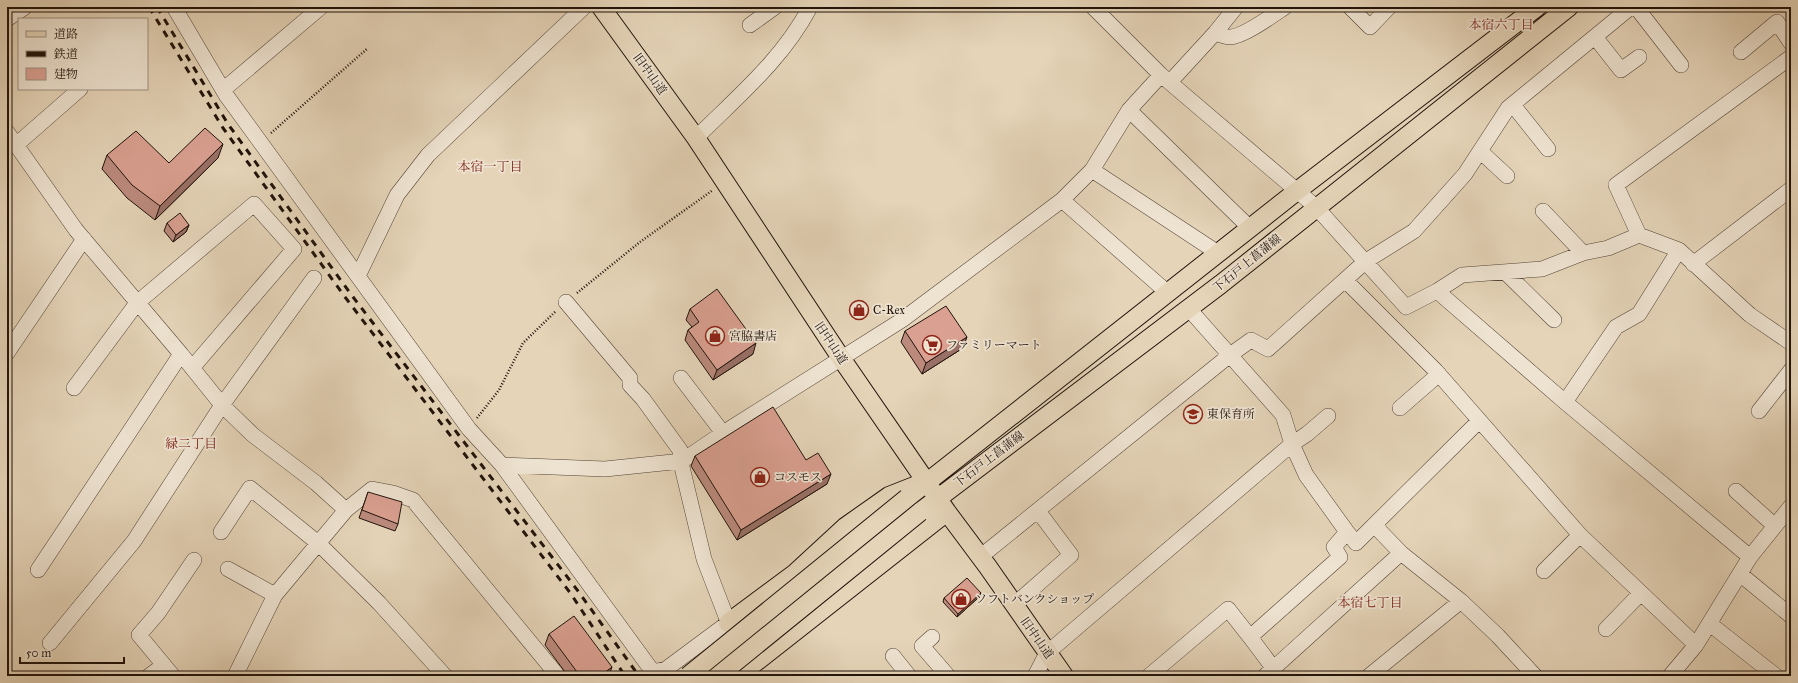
<svg xmlns="http://www.w3.org/2000/svg" width="1798" height="683" font-family="'IM FELL Great Primer','Noto Serif JP',serif">
  <style>
    .lines { fill: none; stroke-linecap: round; stroke-linejoin: round }
    .minor-casing { stroke: #514336; stroke-width: 16 }
    .major-casing { stroke: #20130b; stroke-width: 20 }
    .path { stroke: #20130b; stroke-width: 2.5; stroke-dasharray: 1 2; stroke-linecap: butt }
    .minor { stroke: #eee3d1; stroke-width: 15 }
    .major { stroke: #e5d4b8; stroke-width: 18 }
    .rail { stroke: #20130b; stroke-width: 3; stroke-dasharray: 7 7; stroke-linecap: butt }
    .major-bridge-casing { stroke: #20130b; stroke-width: 20; stroke-linecap: butt }
    .major-bridge { stroke: #e5d4b8; stroke-width: 18 }
    .wall { fill: #bb8a7d; stroke: #20130b }
    .shaded-wall { fill: #997066; stroke: #20130b }
    .building { fill: #daa091; stroke: #20130b }
    .labels { text-anchor: middle; stroke-width: 3.5; stroke-linejoin: round; paint-order: stroke }
    .street-label { font-size: 12px; fill: #20130b; stroke: #eee3d1 }
    .poi-label { font-size: 12px; fill: #20130b; stroke: #eee3d1; text-anchor: start }
    .neighbourhood-label { font-size: 13px; fill: #7a1f14; stroke: #eee3d1 }
  </style>
  <rect width="100%" height="100%" fill="#e5d4b8"/>
  <filter id="stains"><feTurbulence type="fractalNoise" baseFrequency=".005" numOctaves="4"/><feColorMatrix values="0 0 0 0 .2 0 0 0 0 .09 0 0 0 0 .02 0 0 0 .5 -.17"/></filter>
  <radialGradient id="worn" r=".72"><stop offset=".6" stop-color="#630" stop-opacity="0"/><stop offset="1" stop-color="#630" stop-opacity=".3"/></radialGradient>
  <g class="lines">
    <defs>
      <path id="minor" d="M174,7l52,88 243,334 33,36 151,207 13,-3 62,-46
        M1093,7l68,68 155,132 90,100 31,-16 25,-16 80,-6 41,-16 25,-5 31,-13
        M1350,7l20,20 19,-20
        M1636,7l45,58
        M7,19l18,-12
        M750,25l25,-18
        M1215,33c4,1 10,4 15,4 13,0 43,-22 55,-30
        M1595,37l26,33 18,-13
        M1741,52l36,-30 14,21
        M1791,57l-175,128 23,50 40,15 71,65 41,28
        M1170,82l45,-49 21,-26
        M223,90l98,-83
        M1513,105l35,44
        M1129,110l121,118
        M7,132l69,98 105,124 41,51 31,30 63,48 30,27
        M696,138c41,-41 87,-79 114,-131
        M16,145l64,-56
        M1480,151l27,25
        M1092,170l126,83
        M1062,200l106,93
        M1543,211l40,42
        M1693,264l98,-75
        M1505,272l49,48
        M358,276l39,-81 31,-40 156,-148
        M1345,280l91,91 144,164 116,110
        M1437,291l128,111 185,155
        M566,302l64,76v7l13,14 37,51 2,17 22,92 28,73
        M7,353l77,-114
        M681,378l42,55
        M74,388l63,-85 117,-99 40,45 -102,119
        M1565,402l51,-75 23,-13 40,-64
        M1400,408l39,-34
        M1759,411l32,-41
        M1328,416l-21,18 -15,10 14,31 41,57
        M502,465l103,4 77,-8 41,-28 179,-113 160,-120 30,-30 37,-60 32,-35
        M1736,491l39,35
        M221,532l29,-44 68,55 61,60 66,73
        M1401,553l60,48
        M980,557l250,-202 21,-15 17,9 98,-88 48,-30 51,-57 43,-66 123,-101
        M228,569l47,26
        M38,570l143,-216
        M1544,571l36,-36
        M1740,574l51,42
        M1014,605l57,-50 -33,-44
        M1710,624l66,52
        M1606,629l35,-36
        M932,637l-10,9 26,30
        M1250,637l24,32
        M50,643l84,-102 88,-136 92,-127
        M893,656l16,20
        M149,676l15,-11
        M173,676l-34,-41 19,-22 36,-53
        M235,676l40,-81 71,-85 26,-21 21,4 20,7 145,176
        M1035,676l12,-23 245,-209 -9,-29 -94,-106
        M1149,676l79,-67 22,28 90,-80 -6,-10 13,-15 9,11 123,-122
        M1265,676l136,-123 -27,-28
        M1369,676l92,-75 37,35 37,40
        M1670,676l26,-31 54,-88 41,-51"/>
      <path id="major" d="M601,7l95,131 145,220 106,154 41,55 76,109
        M907,498l390,-307 240,-184
        M920,512l301,-228 348,-277
        M728,623l66,-49 51,-47 44,-31 28,-11
        M747,669l200,-157"/>
    </defs>
    <use href="#minor" class="minor-casing"/>
    <use href="#major" class="major-casing"/>
    <path class="path" d="M271,133l97,-85
      M577,293l63,-51 73,-52
      M477,418l22,-28 24,-47 33,-32"/>
    <use href="#minor" class="minor"/>
    <use href="#major" class="major"/>
    <path class="rail" d="M149,7l74,121 122,169 226,297 54,82
      M157,7l71,117 122,169 228,298 61,85"/>
    <defs>
      <path id="major-bridge" d="M688,676l219,-178
        M718,676l202,-164"/>
    </defs>
    <use href="#major-bridge" class="major-bridge-casing"/>
    <use href="#major-bridge" class="major-bridge"/>
  </g>
  <path class="wall" d="M107,155l62,8 49,-5 -63,62 -28,-22 -25,-29z
    M167,223l22,2 -3,7 -13,10 -9,-11z
    M690,309l63,45 -40,26 -28,-40 3,-10 4,-3 -6,-7z
    M905,331l58,17 -41,26 -21,-32z
    M695,456l111,4 21,24 -90,56 -46,-74z
    M368,492l30,32 -3,7 -36,-13z
    M979,597l-22,20 -14,-15 1,-4z
    M549,634l60,42h-41l-23,-31z"/>
  <path class="shaded-wall" d="M223,144l-5,14 -63,62 5,-14z
    M189,225l-3,7 -13,10 3,-7z
    M967,337l-4,11 -41,26 4,-11z
    M756,343l-3,11 -40,26 4,-10z
    M831,474l-4,10 -90,56 4,-10z
    M981,593l-2,4 -22,20 1,-3z
    M612,667l-3,9h-9z"/>
  <path class="building" d="M205,128l18,16 -63,62 -28,-21 -25,-30 29,-24 33,32z
    M180,213l9,12 -13,10 -9,-12z
    M717,289l39,54 -39,27 -29,-40 11,-8 -9,-13z
    M946,306l21,31 -41,26 -21,-32z
    M773,407l33,53 12,-7 13,21 -90,56 -46,-74z
    M368,492l34,10 -4,22 -36,-14z
    M967,578l14,15 -23,21 -14,-16z
    M574,616l38,51 -12,9h-20l-31,-42z"/>
  <defs>
    <symbol id="shop-ring" viewBox="-11 -11 22 22"><circle r="9.5" fill="#eee3d1" stroke="#8f2418" stroke-width="1.5"/><path d="M-5-2.5h2.3a2.7 3.5 0 0 1 5.4 0H5L5.5 6h-11ZM-1.5-2.5h3a1.5 2.3 0 0 0-3 0Z" fill="#8f2418"/></symbol>
    <symbol id="supermarket-ring" viewBox="-11 -11 22 22"><circle r="9.5" fill="#eee3d1" stroke="#8f2418" stroke-width="1.5"/><path d="M-6-5.5h2.5l.6 2H6L4.5 2H-2.5L-4.4-4H-6ZM-1.5 3.2a1.3 1.3 0 1 0 .1 0ZM3 3.2a1.3 1.3 0 1 0 .1 0Z" fill="#8f2418"/></symbol>
    <symbol id="school-ring" viewBox="-11 -11 22 22"><circle r="9.5" fill="#eee3d1" stroke="#8f2418" stroke-width="1.5"/><path d="M0-5L7-2L0 1L-7-2ZM-4 1L0 2.5L4 1V4Q0 6-4 4Z" fill="#8f2418"/></symbol>
  </defs>
  <g fill-rule="evenodd">
    <use href="#shop-ring" x="848" y="299" width="22" height="22"/>
    <use href="#shop-ring" x="704" y="325" width="22" height="22"/>
    <use href="#supermarket-ring" x="921" y="334" width="22" height="22"/>
    <use href="#school-ring" x="1182" y="403" width="22" height="22"/>
    <use href="#shop-ring" x="749" y="466" width="22" height="22"/>
    <use href="#shop-ring" x="950" y="588" width="22" height="22"/>
  </g>
  <g class="labels">
    <g class="street-label">
      <text transform="translate(650 74) rotate(54)" y="4">旧中山道</text>
      <text transform="translate(1247 263) rotate(-39)" y="4">下石戸上菖蒲線</text>
      <text transform="translate(831 343) rotate(56)" y="4">旧中山道</text>
      <text transform="translate(989 459) rotate(-37)" y="4">下石戸上菖蒲線</text>
      <text transform="translate(1037 638) rotate(55)" y="4">旧中山道</text>
    </g>
    <g class="poi-label">
      <text x="873" y="314">C-Rex</text>
      <text x="729" y="340">宮脇書店</text>
      <text x="946" y="349">ファミリーマート</text>
      <text x="1207" y="418">東保育所</text>
      <text x="774" y="481">コスモス</text>
      <text x="975" y="603">ソフトバンクショップ</text>
    </g>
    <g class="neighbourhood-label">
      <text x="1501" y="29">本宿六丁目</text>
      <text x="490" y="171">本宿一丁目</text>
      <text x="191" y="448">緑二丁目</text>
      <text x="1370" y="607">本宿七丁目</text>
    </g>
  </g>
  <rect width="1798" height="683" fill="none" stroke="#e5d4b8" stroke-width="24"/>
  <rect x="8" y="8" width="1782" height="667" fill="none" stroke="#20130b" stroke-width="2"/>
  <rect x="12" y="12" width="1774" height="659" fill="none" stroke="#20130b"/>
  <rect x="18" y="18" width="130" height="72" fill="#eee3d1" stroke="#9c9082"/>
  <rect x="26" y="31" width="20" height="6" fill="#e5d4b8" stroke="#9c9082"/>
  <text x="54" y="38" font-size="12" fill="#20130b">道路</text>
  <rect x="26" y="51" width="20" height="6" fill="#20130b" stroke="#9c9082"/>
  <text x="54" y="58" font-size="12" fill="#20130b">鉄道</text>
  <rect x="26" y="68" width="20" height="12" fill="#daa091" stroke="#9c9082"/>
  <text x="54" y="78" font-size="12" fill="#20130b">建物</text>
  <path d="M20 657v6h104v-6" fill="none" stroke="#20130b" stroke-width="2"/>
  <text x="26" y="657" font-size="12" fill="#20130b" stroke="#eee3d1" stroke-width="3" paint-order="stroke">50 m</text>
  <rect width="100%" height="100%" filter="url(#stains)"/>
  <rect width="100%" height="100%" fill="url(#worn)"/>
</svg>
